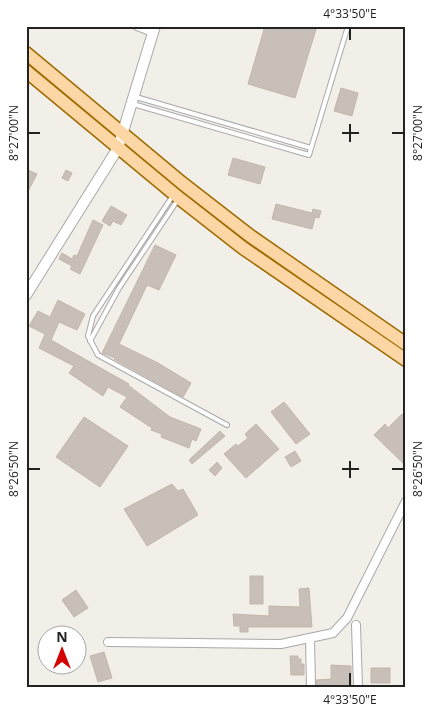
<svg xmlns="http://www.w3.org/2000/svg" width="432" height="713" font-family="'Open Sans',sans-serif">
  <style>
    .building { fill: #c7bfb8; stroke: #c4b6ab }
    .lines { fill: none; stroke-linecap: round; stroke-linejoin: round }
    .service-casing { stroke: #a9a9a9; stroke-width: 6 }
    .minor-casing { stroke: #a9a9a9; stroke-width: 10 }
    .tertiary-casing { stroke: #a9a9a9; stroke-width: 12 }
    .primary-casing { stroke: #a06b00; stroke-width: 15 }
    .service { stroke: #fff; stroke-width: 4 }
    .minor { stroke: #fff; stroke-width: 8 }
    .tertiary { stroke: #fff; stroke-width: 10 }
    .primary { stroke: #fcd6a4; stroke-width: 12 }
    .ticks { fill: none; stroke: #222; stroke-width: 2 }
    .neatline { fill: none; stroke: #222; stroke-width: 2 }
    .ticks-label { font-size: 12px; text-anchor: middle; fill: #222 }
  </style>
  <rect width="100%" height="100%" fill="#f2efe9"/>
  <path class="building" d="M265,26h52l-22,72 -47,-14z
    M341,88l17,5 -6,23 -18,-5z
    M233,158l32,9 -5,17 -32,-9z
    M28,170l9,4 -11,21v-22z
    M66,170l6,3 -4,8 -6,-3z
    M276,204l36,9 1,-4 8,2 -2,7 -4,-1 -3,12 -40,-10z
    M111,206l16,9 -6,10 -8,-4 -3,5 -8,-5z
    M93,220l10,5 -23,49 -10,-5 2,-3 -13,-7 3,-6 10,6 2,-4 3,1z
    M155,245l21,10 -17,35 -12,-5 -28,59 39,19 33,20 -8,14 -69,-38 1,-1 -13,-5z
    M58,300l27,14 -8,16 -18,-8 -8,18 78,44 -1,1 42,32 31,12 -5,12 -4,-2 -3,9 -28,-11 1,-3 -11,-4 1,-2 -32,-21 7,-10 -19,-10 -5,9 -34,-23 5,-7 -35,-18 6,-14 -16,-8 9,-15 12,6z
    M284,402l26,32 -14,10 -25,-32z
    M402,414l4,3v49l-32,-31 11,-11 3,4z
    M84,417l44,29 -28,41 -44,-30z
    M256,424l23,25 -33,29 -22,-24 12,-10 2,2 10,-8 -3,-4z
    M220,431l5,5 -33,28 -3,-4z
    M295,451l6,10 -10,6 -6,-10z
    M217,462l5,6 -7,8 -6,-6z
    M172,484l6,7 5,-2 15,26 -51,31 -23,-37z
    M250,576h13v28h-13z
    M309,588l3,39h-64v5h-8v-6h-6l-1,-12 36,2v-10l31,1 -1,-18z
    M76,590l12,18 -14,9 -12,-17z
    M104,652l8,26 -14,4 -8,-26z
    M290,656h8v3h3v5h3v11h-13z
    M331,665l20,1v21h-34l-1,-7 15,-1z
    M371,668h19v15h-19z"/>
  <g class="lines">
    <defs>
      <path id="service" d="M136,97l175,51
        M133,104l176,51 39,-129
        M172,197l-79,119 -5,20 10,19 129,70
        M90,341l29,-53 58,-87"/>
      <path id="minor" d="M137,26l16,6
        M356,625l2,62
        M310,638l1,49
        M108,642l173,2 52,-11 14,-15 59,-117"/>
      <path id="tertiary" d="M26,295l92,-147 37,-122"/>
      <path id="primary" d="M26,53l156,130 67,52 157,109
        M26,71l153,127 64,50 163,112"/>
    </defs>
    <use href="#service" class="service-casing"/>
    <use href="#minor" class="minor-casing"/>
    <use href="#tertiary" class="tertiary-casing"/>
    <use href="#primary" class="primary-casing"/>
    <use href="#service" class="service"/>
    <use href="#minor" class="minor"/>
    <use href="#tertiary" class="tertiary"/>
    <use href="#primary" class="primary"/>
  </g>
  <path class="ticks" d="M350,28v12M350,124v18M28,133h12M342,133h17M392,133h12M350,461v17M28,469h12M342,469h17M392,469h12M350,673v13"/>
  <rect width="432" height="713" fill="none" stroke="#ffffff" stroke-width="55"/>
  <g transform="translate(62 650)"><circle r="24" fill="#ffffff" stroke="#a7a7a7"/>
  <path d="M0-4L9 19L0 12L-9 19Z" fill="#d40000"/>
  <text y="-8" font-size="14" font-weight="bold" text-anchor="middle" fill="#222222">N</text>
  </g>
  <rect x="28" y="28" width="376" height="658" class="neatline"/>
  <g class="ticks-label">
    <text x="350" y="18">4°33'50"E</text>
    <text transform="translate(14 133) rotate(-90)" y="4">8°27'00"N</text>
    <text transform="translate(418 133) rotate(-90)" y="4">8°27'00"N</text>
    <text transform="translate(14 469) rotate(-90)" y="4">8°26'50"N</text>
    <text transform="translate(418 469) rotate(-90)" y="4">8°26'50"N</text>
    <text x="350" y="704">4°33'50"E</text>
  </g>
</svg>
